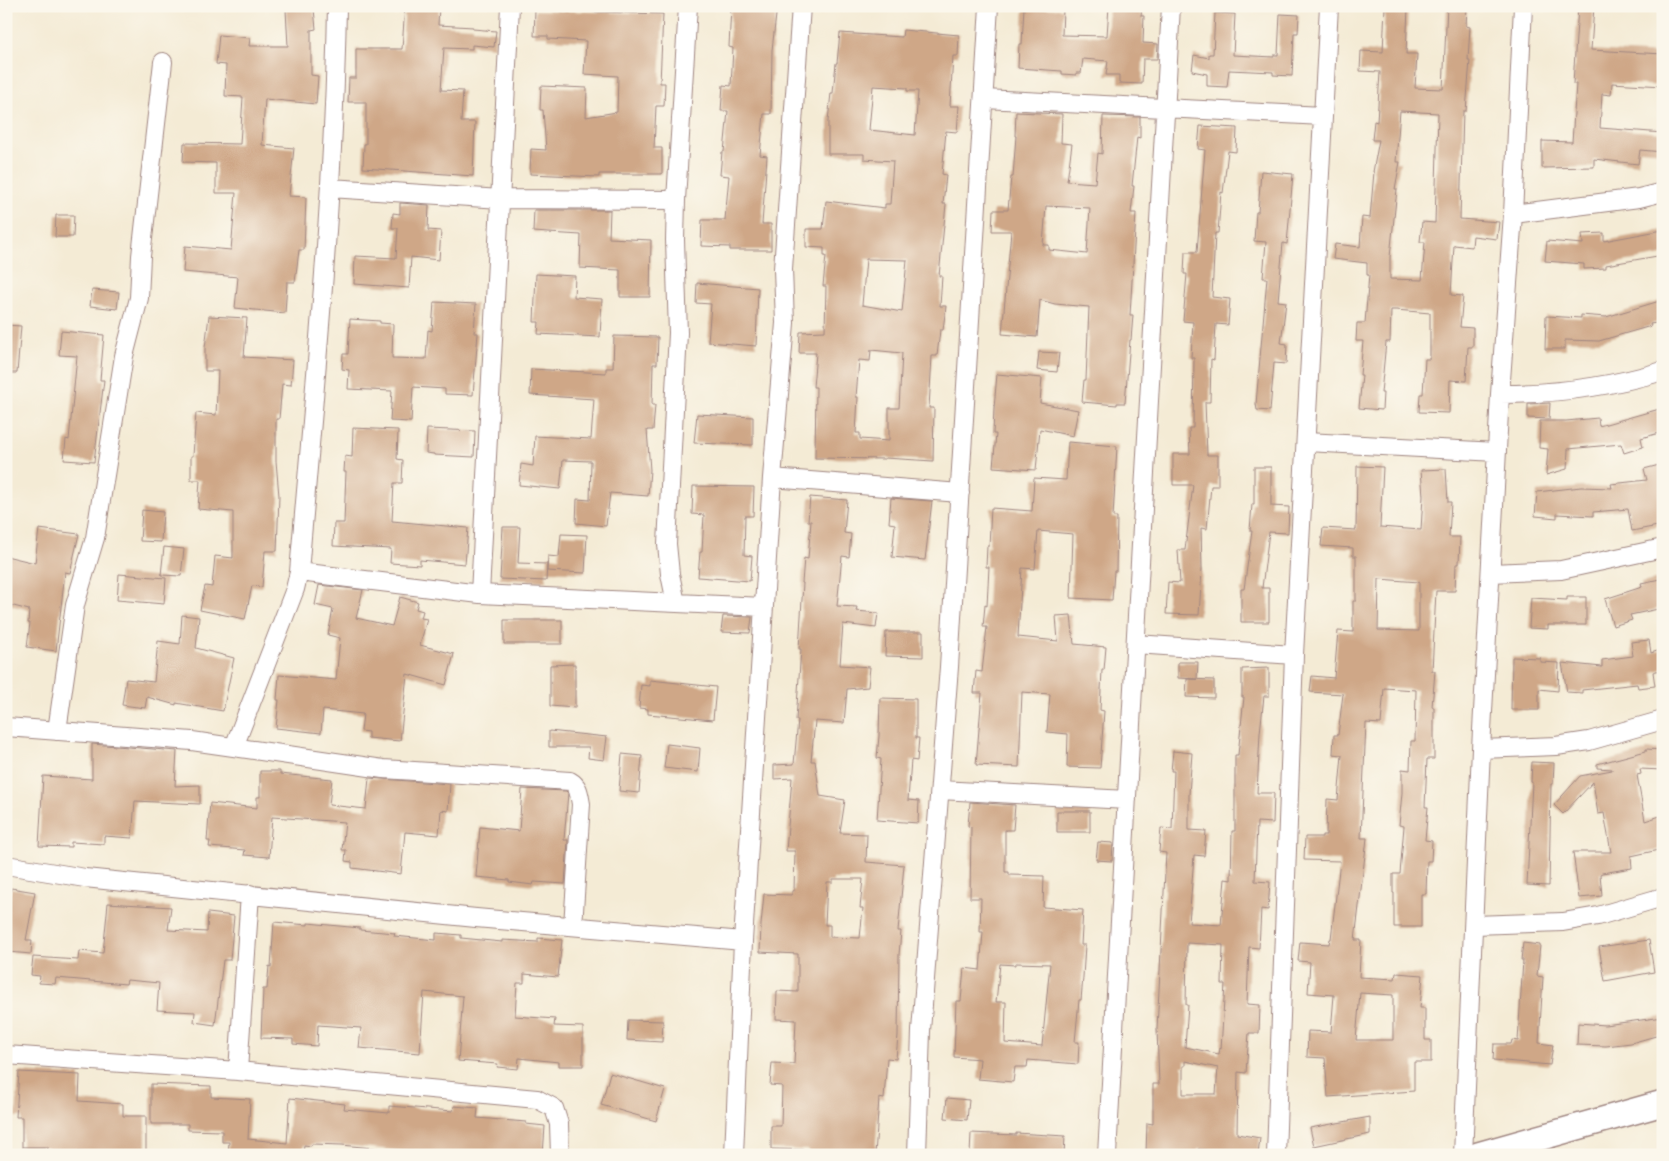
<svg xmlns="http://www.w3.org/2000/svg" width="1669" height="1161" font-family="Sriracha,sans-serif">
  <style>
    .building { fill: #cfa787; fill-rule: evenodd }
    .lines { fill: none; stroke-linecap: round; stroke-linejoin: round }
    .street-casing { stroke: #9f8580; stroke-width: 20 }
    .secondary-casing { stroke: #9f8580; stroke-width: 28 }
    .street { stroke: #fff; stroke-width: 18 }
    .secondary { stroke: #fff; stroke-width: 25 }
  </style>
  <rect width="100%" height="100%" fill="#fbf7ec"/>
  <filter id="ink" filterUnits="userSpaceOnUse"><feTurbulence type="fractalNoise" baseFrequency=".02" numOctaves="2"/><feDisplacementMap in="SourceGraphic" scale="10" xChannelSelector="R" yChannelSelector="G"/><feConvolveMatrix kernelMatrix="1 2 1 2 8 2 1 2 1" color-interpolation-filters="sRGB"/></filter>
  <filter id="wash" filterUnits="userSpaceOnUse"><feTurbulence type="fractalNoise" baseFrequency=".0096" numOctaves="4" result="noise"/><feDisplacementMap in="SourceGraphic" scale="20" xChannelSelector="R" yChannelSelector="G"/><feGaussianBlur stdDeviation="1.12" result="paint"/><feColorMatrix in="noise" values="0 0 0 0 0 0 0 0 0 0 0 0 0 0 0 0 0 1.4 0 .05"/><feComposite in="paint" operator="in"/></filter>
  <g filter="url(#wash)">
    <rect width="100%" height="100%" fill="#f4ebd5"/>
    <g id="blocks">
      <path class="building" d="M405,6h34l-1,19 35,2v2l23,2 -2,16 -22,-2v4l-28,-1 -3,42 22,1 -2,31h14l-2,54 -110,-8 1,-24h2v-42h-18l1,-24h7v-29h46z
        M731,6h46l-5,44 -1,64h-7l-4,41 7,1 -5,68h9v26h-41v-3l-29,-1 1,-26h23l4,-44 -9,-1 2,-23h2l4,-41h-7l2,-26 8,1 2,-38 -4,-1z
        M1109,6h33l-1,10h3l-1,27 15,1 -1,15h-14l-1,25 -23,-1v-8h-13l2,-14 -25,-2 -2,14h-5v2l-14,-1v-3l-44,-3 1,-24h3l2,-37 39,2 -1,26 45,1z
        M1385,6l23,1 -2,47h11l-2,34 28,1 4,-83h20l-1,20 4,1 -2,33h2l-4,51h-3l-3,108 39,3 -2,17 -24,-3 -1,11 -18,-2 -3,50 12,1 -3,31 13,1v19h-5l-2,34 -16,-1 -1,33 -30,-1 1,-18h3l2,-35h5v-46l-34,-3h-5l-1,32h-4l-5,51h2l-1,17 -23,-2 3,-33h-2l3,-34h-7l1,-18h8l4,-48h-2v-12l-34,-4 2,-15 25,3 2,-30 8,1 4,-46h-1l6,-32h-7l2,-19 3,1 3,-50 -20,-1 1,-20 22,1zM1400,111l38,2 -3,110 -13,-1 -2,20h5l-3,38 -32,-1v-22l7,-68h-2l5,-27h-4z
        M1578,6h16l-3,44 72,4v32l-51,-3 -1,12 -9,-1 -2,34 63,5v19l-23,-2 -2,14 -44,-5v8l-52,1v-27l30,1 4,-58h-3z
        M314,9l2,20 -5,1v45l7,1 -2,28 -51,-5 -3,46 32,3 -5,48 17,1 -2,53h-5l-4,32h-8l-2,31 -50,-5 3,-31 -55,-5 2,-26 46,4 5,-57h-20v-30l-33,-1 1,-19 56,1 3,-47 -18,-1 1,-31 -10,-1 3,-29 31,3 -1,8h39l-2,-36z
        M535,10l128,4 -3,69h5l-1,23h-8l-2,42h8v26h-63v3l-69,-3 1,-25 15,1 -3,-40h-3l1,-24 46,2 -1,29 31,-5 1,-36 -34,-2 2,-33 -38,-2v-3h-14z
        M1215,13l20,1 -2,41 41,2v-2h4l2,-41 19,1 -1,18h-4l-2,43 -19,-1v-3l-44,-2 -2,17 -20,-1v-12l-15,-3 2,-16 15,3v-4h4z
        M903,30l56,5 -1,21h-5l-3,50h9l-2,26 -11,-1 -4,43 4,1 -3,29h3l-7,72h3l-2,30h6l-3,24h-3l-3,26h-5l-3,52h5l-1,53 -48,-3v1l-70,-1 1,-71h-3l3,-34h-17l1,-21 25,-1 1,-45h-3l3,-30h-2v-8l-18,-1v-18h17l3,-28 59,7v-4h5l3,-43 -29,-2v-5h-36v-33l3,-28h2l3,-30h1l3,-30 62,4zM873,86l34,2v3h11l-3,44 -46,-5zM866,259l41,1 -5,52 -40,-7zM871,350l31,3 -3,55h-10v33l-29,-2v-6h-4l2,-36h-2l3,-37 11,1z
        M1016,112l46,2 -1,29 11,1 -5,37 28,2 3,-30 4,1 1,-38 37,1v21l-3,-1 -5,49h2l-3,27h5l-6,102h3l-2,25h-1l-5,63h-8v2l-35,-3 2,-22h2l3,-73 -34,-3 -15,-4 -3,37 -35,-3 9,-103h-19l1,-21h15l3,-33h2l3,-41h-1zM1046,206l44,2 -3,46 -38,-4v-5h-6z
        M1200,126l37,2 -1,24 -8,-1 -5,42 -2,-1 -3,41h-3l-3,64 18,2 -2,26 -12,-1 -2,36 -3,-1 -1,43h-5l2,53h11v31h-7l-4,43 -6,-1 1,41 -3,46 -33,-1 2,-32 12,1 -2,-33h7l8,-65h-20v-31h17l-1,-26h4l1,-70h-3l2,-36 -10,-1 4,-47h-3l1,-22h12l8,-102 -7,-1z
        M1261,171l32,3 -6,70 -4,-1 -5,58 8,1 -5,41 6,1 -1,20 -12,-1 -4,48 -13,-1 -1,-6 11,-126h-4l3,-36 -12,-1 2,-29h2z
        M400,203l29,2 -1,25 13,1 -2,29 -28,-3 -2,31 -55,-4 1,-28 41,2 2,-30h-6l1,-15 7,1z
        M534,210h76l-1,28 42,2 -1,57h-30v-27l-40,-2 1,-33 -48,-3z
        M56,215h18l-1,22h-18z
        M1663,230v25l-57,10v3l-22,1v-5l-39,-3 2,-20 36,3 -1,-10 22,-1v8z
        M536,274l39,2 -1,21 28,2 -2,38 -62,-3 1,-12h-5z
        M697,283l61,5 -2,58 -48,-4 3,-38 -15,-1z
        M92,290l27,2 -2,17 -27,-3z
        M1663,300v22l-13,2 1,2 -52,15 -34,-1v9h-20l1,-33 35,2v-3l25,2z
        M434,302l42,2 -2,29h4l-5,62 -28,-1v-5l-32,-2 -2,35 -21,-1 2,-30 -44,-2 1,-19 -7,-1 1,-15h5l2,-35 30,2v2l13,1 -1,34 34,1 2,-29 4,1z
        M209,316l38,2 -3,39 49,3 -2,25 -9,-1 -3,35h-3v42l3,35 -2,55h-12l-3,36 -10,-1 -7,33 -45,-9 5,-24 7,1 3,-31 18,2v-46l-35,-3 2,-29h-9v-24h2l3,-43 20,2 2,-44h-13v-23z
        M6,325l15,1 -4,47h-11z
        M61,331l43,4 -4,45h4l-10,82 -30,-2 2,-21 3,1 8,-84 -18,-1z
        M614,336l44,1 -1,27h-4l-1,41h3l-2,25h-6l3,40 -2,26 -38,-3 -4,33 -30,-3 1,-24 13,1 1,-39 -28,-1 -3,29 -41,-4 2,-21 12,2 2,-30 56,3 3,-40 -64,-4 1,-26 75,4v-5h7z
        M1039,352l20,1 -2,19 -20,-2z
        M997,374l45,4 -2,25 38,7 -5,26 -33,-7 -4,41 -43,-3 3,-33h-3l1,-26z
        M1550,403l-1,16 -21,-1v-14z
        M1663,408v24l-22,6 2,9 -19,6 -3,-9 -53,5 -1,20 -21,6 2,-26 -9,-1 1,-27h26l32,-3 1,8z
        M697,414l56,3v28l-59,-2z
        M353,428l45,2 -1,29 6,1 -1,23h-8l-2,38 76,7 -3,36 -45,-4v5l-30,-2 1,-14 -58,-3 1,-23h10l2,-51h-2l1,-16 7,1z
        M427,429l48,2 -1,26 -40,-2v-1l-8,-1z
        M1068,442l49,4 -4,71h4l-1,54h-2l-2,29 -41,-2 2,-64 -35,-3 -3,38 -13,-1 -4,69 40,4 -2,-25 15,-1 3,29 32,3 -2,23h-2l-2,40 4,1 -4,57 -33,-1 1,-33 -21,-2 3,-38 -28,-2 -3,75 -43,-2 6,-72h-8l2,-22 6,1 5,-45h-4l2,-22 2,1 2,-39h-3l1,-21h2l2,-38 41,3 2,-33 32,2z
        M1663,464v61l-31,6 -4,-22 -35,3v4l-36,-2v4l-22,-2 2,-24 44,-5 31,1 -1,-4 36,-4 -3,-11z
        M1357,466l26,1 -3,60 41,3 2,-34 -2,-26 25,-1 2,33h3l-2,35h11l-1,27h-3l-1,27h-19l-4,80h3l-3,36h2v52h-7l-2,48h3l-3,33 7,1 -1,20h-4l-1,33h-5v33h-27v-34h-1v-19h7l4,-48 -5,-1 3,-32v-24l8,1 1,-29h4l1,-51 -32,-2 -3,36 -15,-1 -5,115h6l-12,102h6l-2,37 36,2 1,-6 27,2 -3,33h5v32h6v22h-17v29l-86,6 -3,-39 -18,-1 1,-26 23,1 3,-37 -26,-2 2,-31 -12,-1 2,-19 29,2 1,-5h1l9,-78 -36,-1 1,-23h17v-2h4l1,-36 11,1 4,-45 -9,-1 1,-19h4l5,-41 -33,-2 2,-16 22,2 4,-47 15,1v-31h3v-45h-3v-8l-32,-2 2,-18 33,2zM1379,579l40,3v49l-41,-1zM1360,993l33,2v45h-37z
        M1254,467h17v39l18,1 -1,26 -19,-1 -7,56h7v34h-28v-33h3l8,-58h-2l2,-27h2z
        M693,486l61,1 -1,29h-8l-1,39 8,1 -2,25 -52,-4 2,-25h2l2,-37 -12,-1z
        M810,497l37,3 -3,33 7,1 -2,23 -7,-1 -5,50 20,1 -1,4 22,2 -2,15 -33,-4 -3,41 30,2 -2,20 -21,2 -3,34 -29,-2 -4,40h4l5,35 25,4 -5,33 27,1 -1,28 38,3 -6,66h3l-2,24 -1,80 -2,24 -9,-1 -3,41 -5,-1 -4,57 -35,-1v-2h-31v-2l-38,-1v-23h10l1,-40 -12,-1 2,-22 22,1 2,-44 -20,-1 1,-28 21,1v-38l-38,-2 1,-27 3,-31 28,1v-4h2l1,-40h-9l6,-73 -18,1v-14l20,-1 4,-44h-2l5,-71h-2l4,-66h-1l2,-25 4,1 3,-38h-3zM833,879h30l-3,29h3l-3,30 -30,-1v-12h-5l2,-43h6z
        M891,498l41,3 -7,59 -33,-3 3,-33 -6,-1z
        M142,510l21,2 -2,30 -21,-1z
        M503,527h17l-2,36 29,1 -1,17 -46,-2z
        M39,529l40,5 -9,39 -5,-1 -9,79 -29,-4 3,-24h-2l1,-13 -23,-6v-48l29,7z
        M561,534l26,1 -2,38 -38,-2 1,-15 11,1z
        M164,547l20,2 -3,27 -20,-1z
        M119,574l47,4 -2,26 -47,-4z
        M1660,579l3,13v16l-33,7 2,5 -19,6 -8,-27 37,-12 -1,-4z
        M319,585l44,5 -7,28 36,8 8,-29 18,5 -2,7 7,2 -2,7 6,1 -7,26 34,9 -8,31 -39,-11 -7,67 -32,-3v-6l-7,-1 2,-17 -40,-4 -2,23 -45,-5 3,-28h-2l2,-25 57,5 4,-42 -12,-3 5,-26 -18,-4z
        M1567,597h19v28h-38v4l-19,-1 2,-30 36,2z
        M182,615l17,2 -3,31 38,10 -11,53 -47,-8v2l-29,-8 -2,11 -23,-3 4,-26 28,3 4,-41 22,3z
        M723,616l29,1 -2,16 -29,-1z
        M504,620h58v24h-58z
        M886,632h37v25l-38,-1z
        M1649,640l2,13 12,-4v20l-10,3 2,14 -17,2 -1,-4 -55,6v3l-15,-1 -5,-29 40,4v-7l31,-4 -2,-14z
        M1512,657l28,1v4l19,1 -1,28 -19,-2v21h-28z
        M1178,662h20l-1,17 -19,-1z
        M575,664v44l-25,-2v-41z
        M1269,668v28h-5l-4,37 -3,60h17l-1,30 -16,-1 -2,59 15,1 -2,28 -7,-1 -2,39 -10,-1 -2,57 13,1 -1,28h-10l-3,40 -8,-1 -1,62 23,4 -2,17h-22l-38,-6v6l-52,-1 1,-31 6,1v-40h6l-2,-55 9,-176 -7,-1 2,-24 11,1 2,-58h-3l2,-20 19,2 -3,41v36l17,1 -2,25 -10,-1 -5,68 32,2 4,-46 6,1 1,-49h3v-76h3l6,-58h-2v-28zM1187,943l36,2 -1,39h3l-4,65 -1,-1 -1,6 -34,-7 3,-42h-2zM1185,1061l33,7 -2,26h-33v-28h2z
        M1187,679l27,1v18l-28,-1z
        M650,680l66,7 -3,33 -65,-6v-5l-9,-1 2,-23 9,1z
        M880,698l36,1v39h3l-2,23 -6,-1 -3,40 11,1 -1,22 -41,-3 4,-61 -4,-1 2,-22z
        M549,731l58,6 -3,23 -16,-2 1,-11h-40z
        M92,744l85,7 -2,35 25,-1v19l-65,-3 -3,37 -28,-2v8l-33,-2v5l-32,-1 4,-70 49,3z
        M667,744l33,4 -2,24 -34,-4z
        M1646,749l17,1v20l-23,-1 1,5 -4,1 8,46 18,-6v34l-32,7 1,12 -30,5 -2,1 2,22 -23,2 -6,-46h38l-7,-39 -6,1 -5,-32 -30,32 -9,-9 26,-29 32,-6v-1l-15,-1v-4l49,-13z
        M622,754l20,2 -3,37 -20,-2z
        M1532,762l22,1 -1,21h-2l-2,102 -22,-1 5,-103h-1z
        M260,771h20v3l52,5 -3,26 37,4 3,-31 81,6 -2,27 -7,-1 -2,25 -34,-3 -4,42 -49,-6v-6l-7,-1 1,-11h-4l3,-28 -73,-5 -3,40 -25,-2 1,-5 -36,-3 1,-6h-3l3,-38 47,5v-11h3z
        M522,789l44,2 2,2 -4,47h4l-3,44 -31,-2 -1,3 -24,-3v-2l-33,-3 4,-50 39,4z
        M970,802l45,3 -2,25h-8v42h4v3l35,1 -1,31 40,3 -2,35h4l-2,32 -2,23h-2l-4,42h4l-1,22 -50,-4 -1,7h-12l-2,15 -35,-3 2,-20 -26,-2 2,-56h5l3,-33 16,2 3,-38h-3l1,-34h-11l1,-71 -3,-1zM1015,963l35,1 -8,82 -37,-3 1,-41h-10l4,-38 15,1z
        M1057,811h33v21h-33z
        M1098,842l15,1 -1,18 -16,-1z
        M11,888l24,4 -9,48h6l-1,14 -23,-2 1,-20 -3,-1v-15z
        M108,903l63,4 -3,23 39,2 1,-19 26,3 -4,44h-7l-8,65 -21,-3 1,-10 -38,-2 2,-27 -32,-3 -1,4 -70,-6 -1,6 -16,-1 1,-7 -9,-1 2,-18 45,3 1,-9 24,2z
        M274,922l34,3v-2l52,5v2l35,3 -1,3 42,4v-7l25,2v3l41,4v-2l36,2v-4l24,2 -4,37 -34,-3v9h-7l-2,33 40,3 -1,7 29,1v39h-24v-4l-40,-4 -1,11 -21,-2 1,-3 -40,-3 5,-65 -39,-4 -4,61 -61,-5 2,-20 -43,-3 -1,21 -24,-2v-5l-32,-1 2,-49h4l2,-23 2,1z
        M1649,940l5,32 -49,9 -6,-34z
        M1523,943l17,2 -3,31 6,1 -4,66 14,2 -3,20 -57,-5 1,-16h17l1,-4 6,1 5,-81h-2z
        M1663,1017v17l-32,9 -25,3 -29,-1 1,-22 27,2z
        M628,1020l35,1 -1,21 -35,-2z
        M19,1072l61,3 -1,26 44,3v12h23v39h-37l-31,-3v3h-31l1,-8h-26v-30h-6z
        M610,1073l55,16 -9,32 -55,-16z
        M151,1084l60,2v11l39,2 -2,40 39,4 3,-45 55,6 -1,5 45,4v-7l64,5 1,-5 24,2 -1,10 49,4v2l19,2 -2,29h-131v-3l-70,-7 -30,-1 -1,2 -7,-1 -1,10h-75l1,-13h-7v-11l-34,-1v-6h-37z
        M947,1098l22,2 -2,20 -22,-2z
        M1370,1117v17l-56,12 -4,-18z
        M971,1133l45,2v-2l49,3 -1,19h-94z"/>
    </g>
  </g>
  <g filter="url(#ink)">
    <use href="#blocks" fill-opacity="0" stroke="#9f8580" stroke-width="1"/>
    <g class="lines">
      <defs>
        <path id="street" d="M984,99l339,17
          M330,188l171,11 175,1
          M1513,214l126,-16 24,-6
          M1500,394c55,0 109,-7 163,-23
          M1306,442l191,10
          M772,478l188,15
          M299,572l181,22 284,13
          M1491,573l70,-3 102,-22
          M480,594l30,-588
          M676,603l-6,-29 -3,-30 11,-211 -3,-93 1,-40 12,-194
          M1136,644l158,11
          M6,727l186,14 191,28 187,12c9,5 9,13 11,23l-8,122
          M57,731l18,-126 20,-67 29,-182 15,-58 2,-42 22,-194
          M234,747l61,-158 4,-17c16,-189 35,-377 38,-566
          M1481,749l75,-3 33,-5 74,-21
          M940,790l187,10
          M6,865l79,13 391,40 267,23
          M1474,925l89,-3 35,-6 65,-19
          M6,1055l232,16 299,28 17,9 5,16 1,31
          M238,1071l12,-177
          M734,1155l9,-214 29,-463 13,-155 -2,-54 18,-263
          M917,1155l4,-124 28,-364 40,-661
          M1107,1155l64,-1149
          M1276,1155l18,-500 35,-649
          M1463,1155l18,-406 19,-355 13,-180 10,-208"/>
        <path id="secondary" d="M1478,1155l185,-52"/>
      </defs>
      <use href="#street" class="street-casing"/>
      <use href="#secondary" class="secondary-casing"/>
      <use href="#street" class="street"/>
      <use href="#secondary" class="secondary"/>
    </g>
  </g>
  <rect width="1669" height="1161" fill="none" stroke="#fbf7ec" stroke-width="25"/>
</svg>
